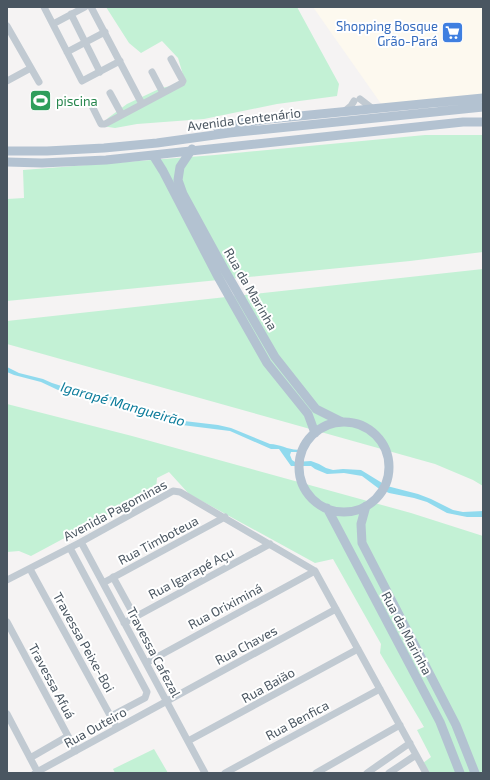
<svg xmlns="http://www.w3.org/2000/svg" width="490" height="780" font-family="'Exo 2',sans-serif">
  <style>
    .commercial { fill: #fdf9ef }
    .green { fill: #c3f1d5 }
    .water { fill: #90daee }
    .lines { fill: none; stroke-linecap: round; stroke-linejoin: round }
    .minor { stroke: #c1cad2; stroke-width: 7 }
    .major { stroke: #b3c2d1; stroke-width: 9 }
    .labels { text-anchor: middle; stroke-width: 4; stroke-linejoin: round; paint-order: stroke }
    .shop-label { font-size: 13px; fill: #366cbe; stroke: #fff; text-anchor: end }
    .leisure-label { font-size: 13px; fill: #27864d; stroke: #fff; text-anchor: start }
    .street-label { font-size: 13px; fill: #4a5661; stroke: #fff }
    .water-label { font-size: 14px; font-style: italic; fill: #0c7c9b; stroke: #fff }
  </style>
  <rect width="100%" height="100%" fill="#f5f3f3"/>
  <path class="commercial" d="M313,7h170v91l-99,10z"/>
  <path class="green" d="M106,7h191l42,77 -2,12 -60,8 -73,15 -67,5 -22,4 -13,-2 6,-8 19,-14 34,-16 10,-2 13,-8 -6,-20 -16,-17 -21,12 -12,-10z
    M425,135h58v117l-73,9 -403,40v-102l17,-1 -1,-28 192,-15z
    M483,269v217l-10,-6 -38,-16 -428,-120v-23z
    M7,404l125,32 279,77 72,23v237h-53l-7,-10 8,-6 -14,-27 7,-3 -44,-74 1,-9 -48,-85 -18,4 -126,-69 -20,-22 -12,6 -1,11 -125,67 -12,-5 -12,1z
    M154,749l14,24h-53l-2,-4z"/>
  <path class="water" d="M7,367l12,6 24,6 9,4 38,12 23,2 33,13 38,11 34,4 13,3 39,16c11,0 21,8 33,5l-5,3h-7l-1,3 2,5 3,2 16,-1 8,3 7,4 7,2 10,-1 18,1 26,16 31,8 13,5 22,11 10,2 20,-1v6h-16l-20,-4 -20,-11 -13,-4 -25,-5 -11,-5 -16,-12 -18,-3 -17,1 -12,-5 -4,-3h-20l-12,-17h-8l-41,-18 -56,-7 -61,-23 -21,-3 -21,-6 -13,-2 -17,-8 -27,-7 -7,-3z"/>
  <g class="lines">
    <path class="minor" d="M44,7l38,74 38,-20
      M91,7l51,97
      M71,14l29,58
      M53,24l32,-17
      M7,26l32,56
      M67,52l38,-20
      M152,72l11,21
      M7,81l24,-13
      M110,93l12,22
      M360,99l13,10
      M91,104l10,20h4l77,-41 1,-2 -12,-22
      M345,111l6,-5 3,-5
      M81,542l124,231
      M70,548l77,144 -2,6 -34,18
      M30,569l87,159
      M315,571l111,202
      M113,577l22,40
      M7,580l74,-38 92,-51 7,1 135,79
      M103,583l122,-66
      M7,622l69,129
      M124,623l146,-79
      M146,663l169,-92
      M7,714l31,59
      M188,741l170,-92
      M30,758l38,-22
      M35,773l301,-164
      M225,773l155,-84
      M316,773l84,-48
      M367,773l43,-30
      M389,773l27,-18"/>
    <path class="major" d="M218,129l23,-6 28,-4 214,-21
      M192,149l-12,18 -2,13 5,14 41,75 51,88 41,52 26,13
      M7,151h40l57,-3 53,-5 72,-10 254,-26
      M153,155l10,16 54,104 50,88 41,51 7,19
      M7,162l35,1 64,-3 357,-38h20
      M299 467a45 45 0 1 1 90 0a45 45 0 1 1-90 0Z
      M366,506l-5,18 1,19 94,182 19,48
      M327,508l113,214 20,51"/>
  </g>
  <defs>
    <symbol id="supermarket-square" viewBox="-11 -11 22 22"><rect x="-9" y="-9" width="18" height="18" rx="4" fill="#3f7fe0" stroke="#fff"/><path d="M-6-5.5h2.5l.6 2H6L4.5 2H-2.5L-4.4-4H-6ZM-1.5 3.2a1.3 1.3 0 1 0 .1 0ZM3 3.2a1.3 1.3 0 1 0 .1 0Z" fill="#fff"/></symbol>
    <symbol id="stadium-square" viewBox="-11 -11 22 22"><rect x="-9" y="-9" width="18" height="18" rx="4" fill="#2e9e5b" stroke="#fff"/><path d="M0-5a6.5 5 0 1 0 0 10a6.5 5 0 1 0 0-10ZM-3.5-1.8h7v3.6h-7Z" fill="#fff"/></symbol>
  </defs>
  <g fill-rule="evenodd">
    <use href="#supermarket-square" x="440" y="20" width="25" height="25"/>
    <use href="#stadium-square" x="28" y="88" width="25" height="25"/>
  </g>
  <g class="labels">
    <g class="shop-label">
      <text x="438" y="31">Shopping Bosque<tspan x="438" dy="15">Grão-Pará</tspan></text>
    </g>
    <g class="leisure-label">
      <text x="56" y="106">piscina</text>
    </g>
    <g class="street-label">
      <text transform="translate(244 119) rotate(-7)" y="5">Avenida Centenário</text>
      <text transform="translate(251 289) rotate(60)" y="5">Rua da Marinha</text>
      <text transform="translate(115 510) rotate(-28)" y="5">Avenida Pagominas</text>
      <text transform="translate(158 540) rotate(-28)" y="5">Rua Timboteua</text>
      <text transform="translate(191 573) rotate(-28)" y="5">Rua Igarapé Açu</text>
      <text transform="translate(225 606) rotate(-28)" y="5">Rua Oriximiná</text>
      <text transform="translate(407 633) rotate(62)" y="5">Rua da Marinha</text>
      <text transform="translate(84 642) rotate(61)" y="5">Travessa Peixe-Boi</text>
      <text transform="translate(246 645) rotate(-28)" y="5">Rua Chaves</text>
      <text transform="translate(154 652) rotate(62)" y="5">Travessa Cafezal</text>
      <text transform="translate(52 681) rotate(62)" y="5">Travessa Afuá</text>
      <text transform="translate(268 685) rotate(-29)" y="5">Rua Baião</text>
      <text transform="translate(297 720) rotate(-28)" y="5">Rua Benfica</text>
      <text transform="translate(95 727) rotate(-29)" y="5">Rua Outeiro</text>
    </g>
    <g class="water-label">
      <text transform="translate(123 404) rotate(16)" y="5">Igarapé Mangueirão</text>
    </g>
  </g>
  <rect width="490" height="780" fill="none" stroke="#4a5661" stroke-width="16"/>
</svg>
